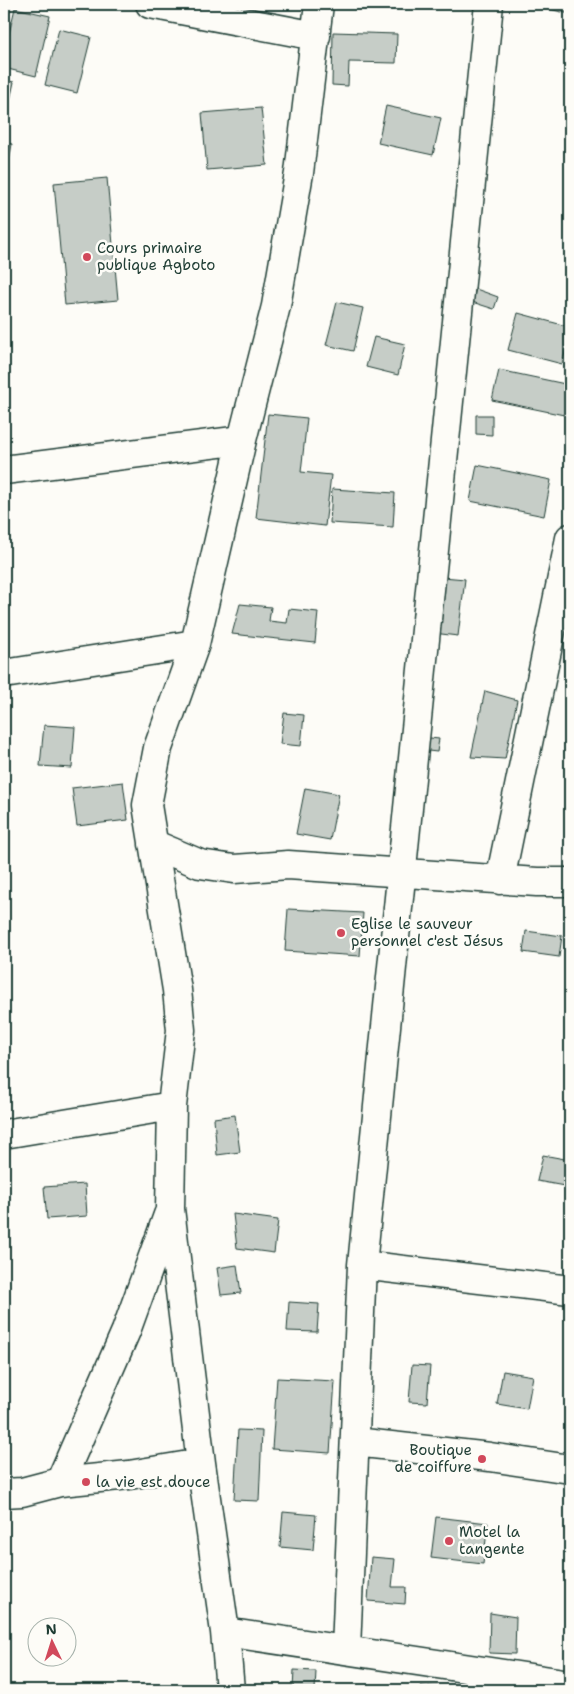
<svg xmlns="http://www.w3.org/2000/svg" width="574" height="1694" font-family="'Shantell Sans',sans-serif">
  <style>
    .building { fill: #c6cdc7; stroke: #1f3d34 }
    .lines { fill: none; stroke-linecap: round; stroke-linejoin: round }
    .minor-casing { stroke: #1f3d34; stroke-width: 31 }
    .minor { stroke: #fdfcf7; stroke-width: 28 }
    .poi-dot { fill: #d1495b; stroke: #fdfcf7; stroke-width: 2 }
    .labels { text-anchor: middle; stroke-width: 5; stroke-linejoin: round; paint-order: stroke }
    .poi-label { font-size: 15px; fill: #1f3d34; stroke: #fdfcf7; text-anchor: start }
  </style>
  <rect width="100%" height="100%" fill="#fdfcf7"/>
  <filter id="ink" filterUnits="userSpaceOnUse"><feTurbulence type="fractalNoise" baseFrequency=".02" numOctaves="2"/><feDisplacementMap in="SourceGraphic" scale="10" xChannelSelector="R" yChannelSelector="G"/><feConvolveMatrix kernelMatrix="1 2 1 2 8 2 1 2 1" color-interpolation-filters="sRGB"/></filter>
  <g filter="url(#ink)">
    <path class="building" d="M528,4h42v10z
      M15,8l35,8 -14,60 -32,-8v-13z
      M59,29l32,8 -14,56 -32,-8z
      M333,32l64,2 -1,29 -47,-1 -1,24 -16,-1z
      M4,80l10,2 -10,46z
      M386,106l55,12 -8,37 -55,-12z
      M261,108l6,57 -60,5 -5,-57z
      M4,142l8,2 -4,23 -4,-1z
      M107,178l11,122 -53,5 -11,-122z
      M476,289l22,8 -4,12 -22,-7z
      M337,302l26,6 -10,43 -27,-6z
      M518,313l52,14v6l-8,31 -54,-14z
      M374,337l31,7 -7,31 -32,-8z
      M499,370l71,15 -6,30 -72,-15z
      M268,414l39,4 -6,54 30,3 -6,51 -69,-8z
      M476,415h16v20l-16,-1z
      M477,465l74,15 -7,36 -74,-15z
      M332,489l63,4 -2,34 -63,-4z
      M432,576l33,3 -7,57 -33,-4z
      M240,604l31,3 -2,14 18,2 2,-14 29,3 -3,31 -83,-9z
      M485,691l32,9 -12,59 -34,-2z
      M284,713l20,2 -3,31 -21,-2z
      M44,725l31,2 -3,41 -32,-2z
      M413,736l26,3 -2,13 -26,-3z
      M123,782l5,38 -51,6 -5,-38z
      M305,788l34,6 -9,46 -34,-6z
      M288,909l75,4 -3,43 -75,-5z
      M526,931l36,5 -3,21 -36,-5z
      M235,1115l5,37 -23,3 -3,-37z
      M543,1155l27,5v27l-33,-6z
      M85,1184l2,32 -40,3 -3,-32z
      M233,1214l45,6 -4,33 -37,-5z
      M237,1265l4,28 -20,2 -4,-27z
      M289,1302l30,2 -2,28 -30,-1z
      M412,1365l18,1 -3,37 -18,-1z
      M503,1371l30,5 -6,33 -30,-5z
      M277,1378l58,3 -5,72 -58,-4z
      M238,1430l24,1 -3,70 -25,-1z
      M283,1512l33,3 -3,35 -33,-3z
      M436,1517l52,6 -5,41 -52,-6z
      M371,1557l24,2 -3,28h14l-1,17 -37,-3z
      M490,1613l26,4 -1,37 -26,-1z
      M294,1670l22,1 -1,19h-22z
      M421,1686l25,1v3h-25z"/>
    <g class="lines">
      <defs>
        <path id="minor" d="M150,4l166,32
          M4,470l238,-30
          M4,674l191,-30
          M153,844l47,20 34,5 54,-4 249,17h33
          M500,880l70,-342
          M4,1134l168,-28
          M362,1265l208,25
          M355,1442l135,15 80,12
          M60,1482l69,-7 72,-12
          M4,1493l18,-1 38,-10 66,-151 42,-116
          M225,1632l345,52
          M346,1649l16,-384 127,-1261
          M230,1690l-5,-58 -24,-169 -31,-254 2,-103 9,-76 -4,-40 -30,-185 11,-57 37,-104 47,-204 34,-134 23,-133 20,-169"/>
      </defs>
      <use href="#minor" class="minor-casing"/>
      <use href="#minor" class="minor"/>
    </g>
  </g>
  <g class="poi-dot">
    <circle cx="87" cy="257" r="5"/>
    <circle cx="341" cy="933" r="5"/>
    <circle cx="482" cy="1459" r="5"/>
    <circle cx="86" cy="1482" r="5"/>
    <circle cx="449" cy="1541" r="5"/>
  </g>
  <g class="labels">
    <g class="poi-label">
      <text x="97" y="253">Cours primaire<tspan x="97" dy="17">publique Agboto</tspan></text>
      <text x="351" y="929">Eglise le sauveur<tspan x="351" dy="17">personnel c'est Jésus</tspan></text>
      <text x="472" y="1455" text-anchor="end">Boutique<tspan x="472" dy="17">de coiffure</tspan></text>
      <text x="96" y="1487">la vie est douce</text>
      <text x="459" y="1537">Motel la<tspan x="459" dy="17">tangente</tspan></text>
    </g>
  </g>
  <rect width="574" height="1694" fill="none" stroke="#fdfcf7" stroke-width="20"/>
  <rect x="10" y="10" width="554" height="1674" fill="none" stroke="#1f3d34" stroke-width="2" filter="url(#ink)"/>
  <g transform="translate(52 1642) rotate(356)"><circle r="24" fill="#fdfcf7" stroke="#a4b0a9"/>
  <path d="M0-4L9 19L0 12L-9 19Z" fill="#d1495b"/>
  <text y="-8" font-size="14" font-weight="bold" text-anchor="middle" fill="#1f3d34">N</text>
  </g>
</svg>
